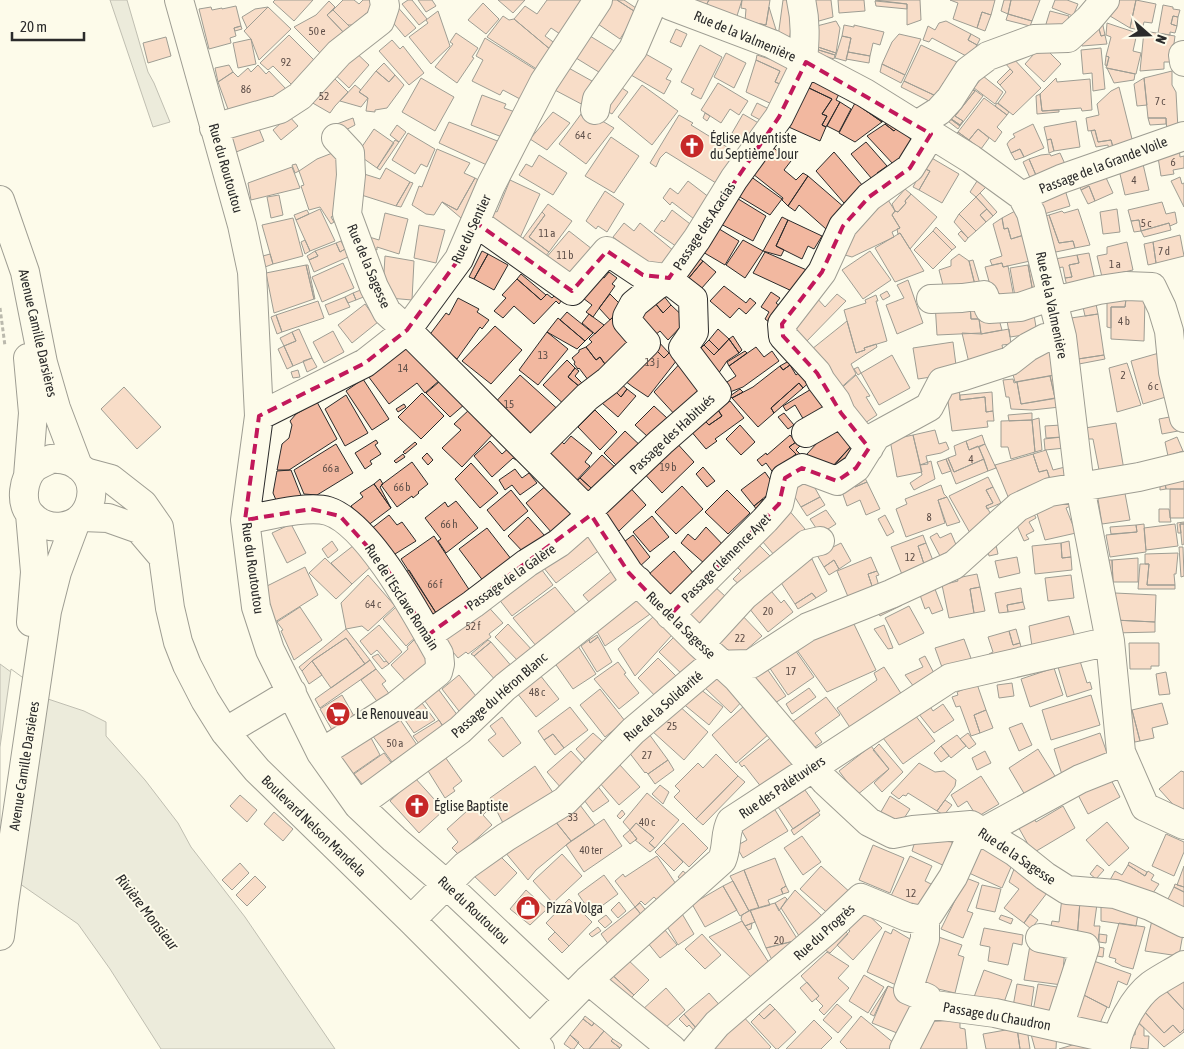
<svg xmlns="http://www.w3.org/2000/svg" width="1184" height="1049" font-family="'Asap Condensed',sans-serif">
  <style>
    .water { fill: #d8d7c9; stroke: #74746e }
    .pier { fill: #fdfbea; stroke: #74746e }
    .building { fill: #f2b8a0; stroke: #2b2b2b; fill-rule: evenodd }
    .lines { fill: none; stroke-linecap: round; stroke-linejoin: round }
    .minor-casing { stroke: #2b2b2b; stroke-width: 30 }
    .major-casing { stroke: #2b2b2b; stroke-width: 30 }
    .path { stroke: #6a6964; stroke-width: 3; stroke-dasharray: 4 2.5; stroke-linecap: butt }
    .minor { stroke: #fdfbea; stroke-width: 28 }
    .major { stroke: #fdfbea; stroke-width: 28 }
    .marked { fill: none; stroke: #c2185b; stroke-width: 4; stroke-dasharray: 10 6; stroke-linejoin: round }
    .labels { text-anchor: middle; stroke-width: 4; stroke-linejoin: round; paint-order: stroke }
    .number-label { font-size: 11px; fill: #5d4e48 }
    .street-label { font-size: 14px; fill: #2b2b2b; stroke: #fdfbea }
    .poi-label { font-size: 14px; fill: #2b2b2b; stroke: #fdfbea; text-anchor: start }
    .water-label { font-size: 15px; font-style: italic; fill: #2b2b2b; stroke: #fdfbea }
  </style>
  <rect width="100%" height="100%" fill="#fdfbea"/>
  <path class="water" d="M110,0h17l21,72 6,11 16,39 -17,5z
    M0,664l48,35 36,12 22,11v14l39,44 33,43 13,24 54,70 90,132h-174l-51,-80 -32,-45 -78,-54z"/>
  <path class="pier" d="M11,669l37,27 -48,177v-126z"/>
  <path class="building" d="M275,0h38l-19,21 -21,-19z
    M343,0h11l5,4 4,-4h11l3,3 -23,22h-6l-15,-15z
    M408,0h4l15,19 -8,6 -17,-21z
    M418,0h14l4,6 -10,6z
    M498,0h27l-12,13z
    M547,0h33l2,2 -22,32 -9,-6 -6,8 11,8 -5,6 -37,-31 11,-13 12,8z
    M609,0h8l20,13 -17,26 -25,-17z
    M617,0h7l15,10 -2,3z
    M692,0h17l-4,7z
    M709,0h33l-7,22 -30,-15z
    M742,0h28l-4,25 -21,-4 1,-12 -5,-1z
    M783,0h13l-7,41 -11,-4z
    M813,0h18l2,17 -21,6z
    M838,0h26l1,11 -26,2z
    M875,0h45l1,20 -14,5v-21z
    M950,0h45l-4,15 -9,-3 -5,16 -24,-9 5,-16z
    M1004,0h7l-3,14 -7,-3z
    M1011,0h29l-8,21 -24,-7z
    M1055,0h12l11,4 -5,12 -21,-8z
    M1114,0h22l-6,28 -25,-15z
    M1136,0l20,4 -4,19 -8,-1 -2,8 2,1 -14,-3z
    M329,1l6,6 -8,8 18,19 -22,22 -29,-29 22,-12z
    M875,1l32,3v5l-31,-3z
    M483,3l16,16 -13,15 -18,-14z
    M395,4l21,24 -11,9 -20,-24z
    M1163,5l10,2v2l7,1 -2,7 -5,-1 -2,8 6,2 -2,7 -5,-1v3l-12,-2z
    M236,6l5,20 -7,2 2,8 -6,2 1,5 -22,6 -10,-40 12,-2 1,3 10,-2v1z
    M268,7l23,22 -32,31 -8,-21 -7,-8z
    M268,7l-21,21 -5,-11 13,-8z
    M769,7l8,26 -32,-12 21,4z
    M333,10l18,18 -6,6 -18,-19z
    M438,11l12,35 -19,18 -22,-27 19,-14 -2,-3z
    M1050,11l19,5 -4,14 -19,-6z
    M982,12l9,3 -6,16 -8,-3z
    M1008,14l24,7 -2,5 -24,-6z
    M503,16l6,4 5,-1 37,31 -13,20 -51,-33z
    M1173,16l5,1 -1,9 -6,-2z
    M836,21l4,7 -4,25 -27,-9 4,-17z
    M946,21l25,13 -3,6 9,5 -7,13 -38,-20 -3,4 -6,-2 5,-14 7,4 4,-7z
    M1102,21l3,14 -4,1 -2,-7 -15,8z
    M1107,23l30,10 -4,18 8,2 -5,21 -30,-6 3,-11 -3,-1 5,-19 -5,-2z
    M844,25l10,2v-2l30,7 -4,13 -7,-2 -3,13 -22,-4 3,-14 -9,-2z
    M241,26l1,3 -7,2 -1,-3z
    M676,29l11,5 -6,13 -11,-5z
    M1099,29l2,7 4,-1 2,9 -25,2 -3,-6z
    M1144,31l31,5 -3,23h-2v3h-6v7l-24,2z
    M456,33l22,15 -6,9 2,1 -17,25 -22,-16 18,-23 -3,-2z
    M899,34l22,5 -16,36 -23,-11 10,-22z
    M971,34l9,5 -3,6 -9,-5z
    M289,35l28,28 -24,23 -20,-20 -5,4 -8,-7z
    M590,36l31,19 -14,22 -31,-19z
    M842,36l9,2 -5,23 -11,-3z
    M166,37l5,19 -23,7 -5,-20z
    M485,38l51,32 -16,29 -17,-9 -3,5 -28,-14 11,-21 -7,-4z
    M251,39l5,25 -18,4 -5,-25z
    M392,40l8,9 3,-3 21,27 -15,12 -30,-34z
    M809,44l27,9 -1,2 -26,-8z
    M700,45l22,12 -21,42 -10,-5 3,-5 -13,-7z
    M921,45l38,18 -10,21 -5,-2 -8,14 -32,-15z
    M1042,45l19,19 -17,18 -19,-18z
    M349,46l20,19 -20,23 -21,-20z
    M809,47l26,8 -1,4 -26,-8z
    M1101,48l4,41 -12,2 -1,-18 -9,1 -2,-24z
    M848,52l22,4 -1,7 -23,-4z
    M644,53l28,16 -6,10 5,2 -7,13 -33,-19z
    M726,53l20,10 -12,25 -20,-11z
    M757,55l43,14 -15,17 -10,-4 5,-11 -24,-11z
    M1011,56l30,32 -28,27 -15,-12 8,-11 -6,-7 13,-13 -9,-10z
    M1106,56l3,1 -2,9 -2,-1z
    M756,60l24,11 -5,11 10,4 -9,20 -30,-14z
    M384,63l11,12 -6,7 -13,-11z
    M882,64l23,11 -4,8 -21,-11z
    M229,65l4,7 -15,10 -3,-14z
    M258,65l8,9 3,-3 17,18 -40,28 -14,3 -14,-38 15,-10 5,5 10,-9 3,4z
    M565,66l27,15 -7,13 2,13 -36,-19z
    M1107,68l28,6 -1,6 -20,3z
    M1010,69l3,3 -13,13 -3,-3z
    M376,71l13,11 6,-7 9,10 -17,23 -12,2v2l-9,-1 2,-13 -9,-6z
    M1172,71v14l4,7 2,37 -11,3 -1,-14h-18l-4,-40z
    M329,73l19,19 -13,14 -5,7 -26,-15z
    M803,76l9,5 -3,7 23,11 -10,15 5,2 -5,9 4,2 -6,14 -38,-17z
    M983,76l20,16 -8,12 -21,-16z
    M421,78l33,19 -19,34 -33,-19z
    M1056,78l1,4 33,-3 2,31 -10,1 -1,-3 -39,3 -2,-17z
    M1144,78l3,27 -10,1 -3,-22z
    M812,81l28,11 -4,8 4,2 -14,25 -4,-2 5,-9 -5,-2 10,-15 -23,-11z
    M904,81l32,15 8,-14 5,2 -14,20 -34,-17z
    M718,83l30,18 -9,14 -9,-6 -9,14 -20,-13z
    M355,85l6,5 -2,2 9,6 -7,9 -21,-6z
    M642,85l36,26 -26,34 -34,-28z
    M619,86l9,6 -16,22 -14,-8z
    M969,86l14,10 -23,30 -11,-8zM972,90l3,1 -20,25 8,5 -3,4 -10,-7z
    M1119,87l14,56 -19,8 -3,-11 -13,2 -3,-12 -7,1 -2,-13 13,-3 -2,-11 14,-13z
    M972,90l3,1 -20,25 8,5 -3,4 -10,-7z
    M1040,94l2,17 17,-1v2l-22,2 -1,-18z
    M482,95l24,9 -2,4 11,4 -13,25 -31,-12z
    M984,98l23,17 -10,12 5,5 -7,10 -17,-13 -9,11 -11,-8z
    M840,102l11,7 -12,23 -12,-6z
    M757,103l12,6 -7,12 -11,-6z
    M855,103l31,16 -4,3z
    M855,103l27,19 -27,20 -16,-9z
    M997,103l12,9 -2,3 -12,-9z
    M584,110l30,18 -28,36 -27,-20z
    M553,112l17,11 -23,27 -17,-11z
    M705,113l5,3 -3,5 -4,-3z
    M743,114l19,11 -11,19 -19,-11z
    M679,115l14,8 -2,2 44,27 -19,31 -50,-31 -6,6 -4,9 -6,-4z
    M289,116l9,10 -17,14 -8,-10z
    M353,118l2,7 -15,8 -6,-8z
    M944,118h5l11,8 -2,3z
    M1148,118h18v6l-16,1z
    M255,119l9,22 -33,13 -8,-21z
    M1076,121l4,26 -26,4 -3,-12 -4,1 -3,-13z
    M449,122l51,20 -11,24 -50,-23z
    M888,122l10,5 -4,4 -9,-7z
    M885,124l9,7 4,-4 16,15 -20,23 -27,-29z
    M1033,124l11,24 -20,9 -4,-8 -9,4 -4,-9 3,-4 5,-3 -2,-3z
    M397,125l9,7 -7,10 -9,-7z
    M374,129l20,14 -17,25 -20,-14z
    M978,129l11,9 -8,11 -12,-9z
    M1095,130l3,12 13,-2 3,11 -5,1 -1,-7 -12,2 -5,-16z
    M958,132l11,8 -2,4 -12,-9z
    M408,133l27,16 -8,18 -6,-3 -6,10 -23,-14z
    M611,137l28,19 -25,37 -29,-17z
    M1051,139l3,12 -5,2 -2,-13z
    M395,140l4,2 -19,28 -3,-2z
    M866,142l21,24 -10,7 7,7 -7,5 -26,-31z
    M767,143l24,18 -7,9 12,10 7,-7 5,3 -20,30 -6,-6 1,-2 -35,-28z
    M1179,148l1,9 4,-1v12l-11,2 1,4 -13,2 -4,-25z
    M437,149l33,14 -6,10 11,5 -18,32 -15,-8 -8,13 -8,-1 -14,-9 7,-19 3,1z
    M1020,149l4,8 -9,3 -4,-7z
    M340,150l2,60 -11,7 3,5 -3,2 -11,-17 -11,3 -8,-24 3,-1 -5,-14 18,-12z
    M834,152l29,34 -19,17 -28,-32z
    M1060,153l9,20 -28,14 -12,-28 12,-4 9,-1 1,2z
    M539,155l28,18 -14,22 -34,-20 7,-11 6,3z
    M930,157l29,17 -17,29 -23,-13 11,-19 -7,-3z
    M1029,159l12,28 -6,2 -12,-27z
    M296,164l3,7 -4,2 -3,-8z
    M1143,164l6,26 -24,5 -6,-25z
    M292,167l8,21 -49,12 -3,-17z
    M386,168l24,14 -14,24 -44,-14 9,-19 19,6z
    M923,168l7,3 -11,19 -6,-3z
    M743,171l39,28 -12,16 -40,-24z
    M1103,171l10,22 -18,8 -6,-15 -8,4 -3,-7z
    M808,176l37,32 -19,21 -27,-24 -4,6 -7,-5z
    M1180,177l2,7 2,-1v24l-13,-26z
    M475,178l7,4 -15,37 -6,-1 -19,-16 15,8z
    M979,178l10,6 -13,13 -6,-5z
    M510,180l30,14 -21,46 -31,-18 4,-12 5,2z
    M1062,180l8,26 -26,8 -8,-23z
    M688,181l26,20 -16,21 -26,-20 -2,3 -7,-7 7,-10 8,6z
    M410,182l3,1 -12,24 -5,-1z
    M1089,186l6,15 -7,3 -7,-14z
    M905,189l6,5 -6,7 1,2 -8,9 -3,-1 -3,-7z
    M605,191l19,13 -17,28 -9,-6 -2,3 -10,-8z
    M980,193l17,19 -4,4 -17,-19z
    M911,194l26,23 -27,32 -10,-16 -2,1 -1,-5 3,-1 -8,-13 3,-4 3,1 8,-9 -1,-2z
    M279,195l4,20 -12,3 -4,-21z
    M885,195l10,16 -3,4 8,13 -8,4 2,5 -42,20 -7,-2 -6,-9z
    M735,197l31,19 -13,25 -36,-19z
    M976,197l11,12 -7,6 6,7 -10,9 -17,-17z
    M1162,202l4,12 9,-2 2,11 -7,3 -1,-3 -28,8 -2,-11 -8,1 -3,-11z
    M548,204l24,17 -23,31 -20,-15 16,-22 -3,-3z
    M320,209l15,32 -25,10 -14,-31z
    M987,209l6,7 -7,6 -6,-7z
    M1078,209l12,36 -15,3 -2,-7 -14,2 -10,-28 13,-4 2,2z
    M1117,209l3,23 -17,2 -3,-22z
    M307,210l2,4 -13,6 -2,-5z
    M672,210l26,20 -15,21 -29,-20 8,-11 2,2z
    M1017,210l7,25 -13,4 -3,-11 -4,1 -2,-11z
    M542,212l3,3 -16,22 20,15 -4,5 -24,-16z
    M385,213l23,6 -9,35 -22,-7v3l-13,-4 2,-10 13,4z
    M959,214l17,17 -8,7 -14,-16z
    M1049,215l10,28 14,-2 2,7 -24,5 -10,-36z
    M782,217l6,3 -12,26 8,4 -3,6 -18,-5z
    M293,218l10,38 -30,8 -11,-39z
    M1002,218l2,11 4,-1 3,11 13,-4 6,26 -27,6 -1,-4 -10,2 -2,-5 12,-4 -9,-32z
    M788,220l34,16 -8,13 -6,-3 -6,13 -26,-13z
    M1139,220l2,11 -7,1 -3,-11z
    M624,223l10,8 6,-8 34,28 -16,20 -45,-34z
    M1169,223l2,7 -27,7 -3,-6z
    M711,224l28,17 -14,24 -29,-17z
    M419,225l26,5 -9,33 -22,-5z
    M936,227l20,20 -4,3 -19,-19z
    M569,231l23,18 -22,29 -25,-19z
    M933,231l19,19 -19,19 -19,-19z
    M961,231l7,7 -3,4 -7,-8z
    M900,233l24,38 -29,11 -20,-34z
    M1180,235l4,21 -28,7 -3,-21z
    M305,240l5,11 -5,3 -4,-12z
    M743,240l20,11 -18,27 -19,-13z
    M341,241l4,8 -5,3 -4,-9z
    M1127,242l6,28 -31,7 -5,-21 10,-2v-7z
    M1153,242l3,21 -8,2 -4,-21z
    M336,243l4,9 5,-3 3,8 -34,15 -5,-12 9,-4 -3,-5z
    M315,251l3,5 -9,4 -2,-4z
    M482,251l6,3 -14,25 -5,-2z
    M870,251l21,29 -28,19 -21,-29z
    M765,252l44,19 -15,21 -41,-19z
    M1089,253l7,31 -28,6 -3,-12 7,-1 -3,-12 10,-2 -2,-8z
    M270,254l3,10 -8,3 -2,-11z
    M488,254l20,11 -14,25 -20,-11z
    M959,254l10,7 6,24 -30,8 -6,-23 12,-4v-6z
    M1077,255l2,8 -10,2 3,12 -7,1 -2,-11 -6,1 -2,-9z
    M385,256l29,5 -2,39 -23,-2 -6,-10z
    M700,259l3,2 -15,18 -4,-3z
    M973,260l7,24 -5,1 -6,-24z
    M703,261l13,11 -15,17 -13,-10z
    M343,263l11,25 -32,14 -10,-25z
    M1002,263l1,4 5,-1 7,37 -22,-7 -8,-29z
    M1034,264l7,33 -7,1 -6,-33z
    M306,265l8,34 -40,14 -8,-40z
    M306,265h2l7,34h-1z
    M1028,265l6,33 -18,4 -6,-34z
    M595,272l9,6 5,-6 8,6 -5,6 3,2 -22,31 -7,-5 6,-7 -13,-10z
    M521,274l25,21 -5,5 -24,-21z
    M517,279l24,21 6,-6 5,4 7,-7 5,6 -5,7 -3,-3 -22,23 -20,-18 -11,12 -9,-7 12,-13 -4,-3z
    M908,280l15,43 -26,11 -11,-29 18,-7 -7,-13z
    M724,286l22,17 4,-5 6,5 -10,11 -7,-6 -9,10 -20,-17z
    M363,289l3,7 -10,4 -3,-7z
    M887,291l3,5 -7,4 -3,-5z
    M771,292l9,6 -4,5 8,6 -11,16 -8,-6 4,-7 -8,-5z
    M353,293l3,7 -8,3 -3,-6z
    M610,294l13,13 -13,13 -11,-12z
    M837,294l9,7 -44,45 -14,-23 27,-27 10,11z
    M663,295l8,10 -8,8 -8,-10z
    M876,295l2,6h-2l11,40 -23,7 1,2 -9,3 -12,-43 22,-7 -1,-3z
    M345,297l5,10 -21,8 -4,-10z
    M458,298l21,11 -2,3 12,8 -7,9 -2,-2 -23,32 -29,-22 18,-24 3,2z
    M1081,298l14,1 3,15 -13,2z
    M1107,299h19l-1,8h-14v21l-4,-1z
    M1126,299h19l-1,42 -33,-2v-32h14z
    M318,301l6,17 -42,14 -6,-17z
    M655,303l8,10 8,-8 16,15 -19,20 -8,-9 -11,9 -16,-18z
    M935,303l35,1 1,15h8l2,14 -44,2z
    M978,303l1,16h-8l-1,-15z
    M365,304l13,18 -26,21 -14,-18z
    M1043,307l-9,8 3,18 -27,4 -3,-16z
    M567,312l26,21 -8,8 -25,-21z
    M589,314l15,11 -9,9 -13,-11z
    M1098,314l6,41 -26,4 -7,-41z
    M276,315l6,17 -5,2 -6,-17z
    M614,316l22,26 -29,25 -7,-10 -4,3 -10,-13 6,-5 -3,-3z
    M998,316l4,14 -21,4 -2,-15z
    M558,318l27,23 -8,8 -30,-17z
    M847,321l9,32 9,-3 -1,-2 12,-4 1,3 -26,17 5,10 -21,19 -23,-44z
    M495,326l27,24 -31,34 -29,-23z
    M299,329l13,29 -19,8 -9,-20 12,-5 -4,-9z
    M718,329l11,10 -10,11 -10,-10z
    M1009,329l2,15 -9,1 2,11 -35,7 -7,-30 19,1z
    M333,331l11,21 -20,11 -11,-21z
    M292,332l4,9 -12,5 -4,-8z
    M547,332l21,17 -30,36 -19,-15z
    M733,336l9,14 -3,3 -10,-14z
    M656,339l13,14 -5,5 -13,-13z
    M729,339l10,14 -12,8 -11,16 -22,-22 10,-10 10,10z
    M709,340l10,10 -5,5 -10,-10z
    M953,342l4,31 -39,6 -5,-31z
    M651,345l13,13 5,-5 8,7 -29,37 -15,-10 -12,-9z
    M1048,345l6,30 -39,7 -4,-15z
    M284,346l9,20 -6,3 -9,-20z
    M409,346l31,34 -15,13 -8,-10 -28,21 -21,-28z
    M586,347l10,13 4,-3 9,13 -17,15 -13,-17 -1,1 -4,-5 1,-2 -3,-4 7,-6v-2z
    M756,347l8,10 8,-6 7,10 -36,26 -13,5 -9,-6 15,-10 -7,-10z
    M745,351l2,2 -18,13 -2,-4z
    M1159,353l10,43 -26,8 -12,-43z
    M892,355l18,33 -31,17 -18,-32z
    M1104,355l1,4 -26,5 -1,-5z
    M312,358l5,9 -10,5 -4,-11z
    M567,360l8,8 -7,9 12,10 -12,21 -25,-23z
    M683,360l25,32 -31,25 -23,-25z
    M787,362l3,3 -7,5 -3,-4z
    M1127,363l14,42 -24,7 -8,-44z
    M790,365l6,10 10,-8 9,10 -12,11 -4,-5 -28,25 3,5 -16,14 -26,-29 21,-11 27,-21 3,4z
    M858,367l3,6 -3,2 -4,-6z
    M575,368l4,3 -4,5 12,12 -7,-1 -12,-10z
    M298,370l2,7 -7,1 -2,-6z
    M520,375l43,39 -37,25 -33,-34z
    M856,375l14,21 -4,1 11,18 -18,12 -24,-33z
    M1054,375l4,23h-3l-5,-22z
    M1050,376l5,22 -34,6 -4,-22z
    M363,379l26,40 -17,11 -26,-39z
    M1013,379l1,4 3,-1 4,22 37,-6 2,9 -28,3 -21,-1 -2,-12h-3l-3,-17z
    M439,382l26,22 -15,13 -24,-24z
    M620,383l7,6 -6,8 -7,-7z
    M799,383l4,5 -29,25 -3,-5z
    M818,385l13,22 -26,15 -10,-17 -9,6 -3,-5z
    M959,385l1,15 25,-3 1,15 7,-1 1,10h-7l1,6 -36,4 -6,-44z
    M124,387l37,40 -24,22 -36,-40z
    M627,389l9,7 -18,21 -16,-14 12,-13 7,7z
    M740,389l3,3 -11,6 -2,-2z
    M992,392l1,19 -7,1 -1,-15 -25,3v-5z
    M422,393l22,23 -23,23 -23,-22z
    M346,395l22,38 -23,13 -20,-37z
    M730,401l14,17 -29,21 2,2 -11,8 -16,-19 14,-10 5,5 13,-9 -4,-6z
    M317,402l20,37 -48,31h-12l5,-26 7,-6 3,-13 -2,-4 6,-7z
    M404,404l2,3 -8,5 -2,-3z
    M654,406l13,12 -19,19 -13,-12z
    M471,408l24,24 -33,35 -20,-19 19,-18 -7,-6z
    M595,410l22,22 -17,18 -22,-23z
    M718,410l4,6 -13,9 -5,-5z
    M784,413l10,12 -6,4 -10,-12z
    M1032,413v7l-23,1 -1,-6z
    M1175,416l3,15 -16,3 -3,-15z
    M1039,418l3,32 -7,2 -3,-32z
    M1032,420l3,32 -24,7 -3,-12h-7v-26z
    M837,421l17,22 -24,26 -11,-10 -2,3 -13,1 3,-9z
    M1116,423l8,47 -24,5 -7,-36h-6l-2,-11z
    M740,425l15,17 -14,13 -15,-16z
    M1061,425l1,12 -16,1 -1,-12z
    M935,430l4,14 7,-2 3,7 -8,4 -15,3 2,8 -8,1 -7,-30z
    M625,431l20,19 -23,21 -18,-18z
    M790,435l6,7 -7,5 7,7 -22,20 -8,-11 -4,3 -5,-6 9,-7 1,2z
    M913,435l9,37 -25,5 -7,-37z
    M982,435l3,9 -16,6 -3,-9z
    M571,436l21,17 -7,9 5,4 -17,18 -14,-12 4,-5 -14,-13 11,-14 4,4z
    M1062,437l3,11 -20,2 -1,-11z
    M1177,437l6,14 -15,5 -3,-14z
    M376,440l2,3 -3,2 6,9 -11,7 2,3 -7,5 -10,-16z
    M674,440l20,22 -32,31 -21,-23z
    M490,441l12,13 10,-9 9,11 -5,4 -3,-2 -21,19 -18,-21z
    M860,441l-11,12 3,2 -22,15 24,-27z
    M966,441l3,9 9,-4 6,13 -30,13 -6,-14 8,-3 -2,-9z
    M415,442l2,2 -12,10 -2,-2z
    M796,442l4,4 -4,4 4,4 -26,24 -2,-2 24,-22 -7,-7z
    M336,444l17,29 -36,22 -13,-1 -10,-24z
    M985,444l11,24 -8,3 -9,-24z
    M1046,450l7,20 16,-4 3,13 -20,7 -5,-16 -8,2 -6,-18z
    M427,453l6,7 -5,5 -6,-7z
    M403,454l2,3 -9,6 -2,-2z
    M1033,454l6,18 8,-2 5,16 -43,13 -14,-34z
    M602,455l16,15 -18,26 -20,-18z
    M948,458l6,14 30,-13 4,12 -32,13 -10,-25z
    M946,459l5,12 -9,3 -5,-12z
    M931,461l4,18 -21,11 -4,-7 12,-8 -2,-10z
    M412,462l16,22 -10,8 1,1 -6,5 -1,-2 -15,11 -16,-22z
    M471,463l27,30 -18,15 -25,-29z
    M703,467l12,14 -8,6 -11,-13z
    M515,469l7,9 7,-5 8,10 -17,12 -8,-10 -7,5 -6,-10z
    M291,470l11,28 -23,9 -6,-14 4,-22z
    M765,472l9,13 -2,6 -18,15 -13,-16z
    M1184,474v15h-18l-2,-12z
    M864,476l3,6 -12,5 -2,-6z
    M988,477l5,10 -7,3 7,13 -7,3 6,10 -22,17 -21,-37z
    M1164,477l2,12 -6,1v-12z
    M580,478l20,18 -4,3 -19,-18z
    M380,479l3,5 -3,3 11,21 -17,-24z
    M811,481l9,16 -19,10 -13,-21z
    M853,481l2,6 12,-5 13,27 -14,6 -6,-15 -13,6 -7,-20z
    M625,482l21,23 -27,26 -17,-18z
    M374,484l17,24 -24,18 -16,-20 12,-9 -3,-4z
    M548,484l31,33 -21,23 -32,-37z
    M941,485l3,9 3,3 -9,3 7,23 -39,14 -10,-28 11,-5 -2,-5z
    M682,486l21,23 -27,25 -21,-22z
    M993,487l8,16 -14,6 -1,-3 7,-3 -7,-13z
    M1124,488l6,32 -28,4 -5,-31z
    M1170,489h14v29h-14z
    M511,490l17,21 -24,20 -17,-21z
    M727,490l23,23 -22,21 -23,-22z
    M820,497l5,8 -18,11 -6,-9z
    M947,497l13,25 -13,4 -9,-26z
    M763,499l3,4 -9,7 -3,-4z
    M1071,499l2,6 -7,3 10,25 -31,7 -11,-36z
    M456,501l22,27 -32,25 -8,-12 3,-2 -16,-21 20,-16 3,5z
    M787,508l18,21 -30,27 -19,-22z
    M1159,509h10l2,13h-12z
    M826,510l10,14 -16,10 -10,-15z
    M1032,510l4,8 -7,4 5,9 -8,4 3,4 -5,2 -10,-22z
    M389,515l8,10 5,-3 14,19 -21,13 2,4 -7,4 -23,-30z
    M885,515l9,17 -7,4 -9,-17z
    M652,516l17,21 -19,15 -17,-20z
    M528,517l17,19 -20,18 -17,-18z
    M1184,522v2h-4l1,9h-3l-1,-10z
    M291,524l15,29 -19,10 -15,-30z
    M1144,524l2,28 -36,5 -4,-22 31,-3 -1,-7z
    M1175,524l3,22 -32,4 -2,-22z
    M1180,524h4v20l-2,1z
    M1136,525l1,7 -26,2 -1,-7z
    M585,527l16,22 -45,34 -17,-21z
    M706,527l20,21 -21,16 -24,-21 7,-9 7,6z
    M487,528l28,36 -28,22 -28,-37z
    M937,533l3,5 11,-5 6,14 -17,9 -10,-19z
    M633,535l17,22 -12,11 -18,-23z
    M923,535l3,8 -8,3 6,18 -10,4 2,4 -13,5 -12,-30z
    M434,536l38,58 -34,22 -37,-57z
    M753,539l17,17 -29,30 -8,-7 8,-8 -10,-10z
    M332,541l6,9 -10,8 -6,-9z
    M1069,541l2,16 -9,1 -1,-15z
    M358,542l17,21 -23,21 -21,-21z
    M841,543l10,18 -12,8 -5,-9 -10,7 -10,-17 15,-1z
    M926,543l8,20 -18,9 -2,-4 10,-4 -6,-18z
    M1061,543l1,15 9,-1 1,13 -37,4 -3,-28z
    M996,545l2,9 -9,2 -2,-9z
    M1179,547h4l1,29 -3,1z
    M674,551l21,24 -24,22 -24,-21z
    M1178,553l-2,21h-2l1,11h-28l2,-21h-4v-10z
    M871,557l6,14 -9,3 5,15 -24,10 -12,-28z
    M1017,557l3,16 -21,5 -4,-17z
    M325,558l27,26 -16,15 -27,-26z
    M1138,558v24h-25l-1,-22z
    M812,559l15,32 -11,7 -4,-5 -17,11 -17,-26z
    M834,560l5,9 -10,6 -5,-8z
    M1109,560h3l1,22h-4z
    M1140,564h9l-2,21h28v4h-37z
    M539,566l14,19 -41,31 -14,-18z
    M305,567l13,28 -43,27 -10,-35z
    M409,570l29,46 -7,10 -30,-51z
    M613,570l12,15 -29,25 -13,-15z
    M877,571l2,4 -3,1 3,10 -6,3 -5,-15z
    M977,574l3,13 -10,2 4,24 -25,5 -7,-33 16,-4 -1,-3z
    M368,575l27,31 -27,25 -6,-5 -16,3 -5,-26z
    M1071,575l3,23 -26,3 -3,-23z
    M713,585l13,12 -22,40 -25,-23z
    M767,586l14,17 3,-3 9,12 -25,20 -23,-29z
    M555,587l22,27 -40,33 -24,-29z
    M980,587l5,24 -11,2 -4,-24z
    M1021,588l2,14 -16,3 1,7 -9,1 -4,-20z
    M935,589l8,21 -11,4 -3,-7 -4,2 -5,-14z
    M812,593l4,5 -18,11 -3,-5z
    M1115,593l41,2 -1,27 -41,-2z
    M637,595l16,17 -48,34 -12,-22z
    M898,597l4,8 -22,11 -4,-8z
    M483,601l20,22 -14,11 2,3 -23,17 -2,-2 -8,6 -20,-24z
    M1023,602l2,7 -17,3 -1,-7z
    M909,606l15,27 -25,12 -14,-27z
    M300,607l22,33 -28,20 -13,-29 2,-1 -6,-8z
    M396,607l23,27 -13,12 -23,-27z
    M736,609l26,27 -25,22 -27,-23z
    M654,616l18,19 -37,41 -17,-27z
    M1069,616l7,25 -43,12 -4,-27z
    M1114,620l41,2v10l-41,1z
    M853,622l23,48 -49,22 -33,-46z
    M508,624l25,27 -13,12 -25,-26z
    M379,625l23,27 -13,12 -12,-14 -6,5 -11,-14z
    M884,625l9,23 -5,1 -14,-20z
    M346,629l24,31 -5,4 -19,-26 -34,23 -10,10 -3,-4z
    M1016,629l4,14 -7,2 -4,-14z
    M1009,631l4,14 7,-2 3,11 -31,7 -3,-7 4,-2 -5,-15z
    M678,633l26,25 -18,20 -27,-26z
    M597,635l1,2 -8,6 -1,-3z
    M417,637l15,27 -24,20 -17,-19 17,-16 -1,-2z
    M598,637l14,25 -15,10 -16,-26 8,-6 1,3z
    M346,638l19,26 -34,24 -19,-27z
    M964,639l8,22 -29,9 -8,-22z
    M488,640l3,2 -17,14 -3,-2z
    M491,642l22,26 -16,14 -23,-26z
    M1129,643h30v23h-8v3h-21z
    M578,646l18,28 -23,15 -19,-27z
    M793,647l21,30 -26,18 -21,-31z
    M378,654l6,8 2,-1 3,3 -7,5 -10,-12z
    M925,656l11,21 -22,10 -9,-12 18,-8 -4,-8z
    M658,658l21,21 -20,21 -21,-22z
    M370,660l6,9 -56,39 -5,-9z
    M312,661l10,14 -13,9 -7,-13z
    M1080,661l7,22 3,-1 2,7 -25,8 -9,-30z
    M618,662l8,11 -2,1 15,19 -20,16 -25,-30z
    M765,666l21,30 -19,12 -21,-29z
    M884,667l18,28 -51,34 -14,-21 40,-28 -3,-7z
    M1054,668l9,27 -33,12 -9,-28z
    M376,669l10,12 -4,3 8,11 -11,9 -18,-24z
    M536,670l23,29 -23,18 -23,-29z
    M1166,672l4,22 -11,1 -3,-21z
    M459,675l21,26 -18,14 -20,-26z
    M725,676l22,20 -16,17 -28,-27 8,-8z
    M1012,683l2,13 -15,2 -2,-13z
    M977,684l9,26 -12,5 6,18 -9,3 -11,-30 -4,1 -4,-10 6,-2 -1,-3z
    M695,685l28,22 -14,18 -28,-23z
    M436,686l22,30 -12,14 -24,-33z
    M809,688l7,9 -24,17 -6,-10z
    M600,689l25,32 -20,16 -25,-32z
    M342,695l16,28 -22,14 -16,-28z
    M1091,695l9,30 -49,15 -9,-30z
    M826,697l14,18 -25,18 7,9 -15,11 -23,-25z
    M422,703l13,17 -21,13 -11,-16z
    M1162,703l6,21 -16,4 2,10 -14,3 -8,-31z
    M677,704l31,28 -24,28 -32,-29z
    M943,704l11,16 -20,13 -16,-20 11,-8 4,6z
    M744,706l25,28 -33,29 -24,-28z
    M570,707l18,23 -24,18 -11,-14 -9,6 -6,-9z
    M986,710l7,18 -13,5 -6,-18z
    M1132,710l8,31 -5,1 -9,-30z
    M915,715l20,26 -32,23 -20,-26z
    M502,717l19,26 -18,14 -15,-17 8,-6 -6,-8z
    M399,718l18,27 -25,17 -20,-27z
    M439,720l6,10 -25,15 -7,-9z
    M1022,723l10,22 -13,6 -10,-23z
    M779,731l14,32 -31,25 -18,-23 -2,2 -3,-4z
    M593,733l16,14 -19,18 -14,-16z
    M968,733l8,11 -7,5 -9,-10z
    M1100,733l8,23 -45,22 -9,-29z
    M553,734l11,14 -9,7 -11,-15z
    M649,734l19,26 -20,14 -2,-2 -1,1 -20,-26z
    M957,735l9,11 -15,12 -10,-12z
    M370,736l10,19 -29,20 -11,-20z
    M879,744l24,28 -21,20 -8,-9 15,-14 -16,-19z
    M871,746l18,23 -32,26 -18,-24z
    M941,746l8,10 -8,6 -7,-9z
    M1038,749l17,27 -30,19 -16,-27z
    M571,751l15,16 -24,22 -15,-17z
    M985,751l6,12 -14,7 -5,-12z
    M384,753l12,16 -33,16 -9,-11z
    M443,754l19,27 -9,7 2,3 -10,7 -20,-32z
    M716,754l22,22 -42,43 -22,-22 6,-6 -5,-5 23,-23 5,5z
    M668,760l6,10 -19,14 -7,-10z
    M919,763l16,9 9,-1 12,9 -1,6 -18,25 -29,-18 -2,3 -3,-1 -4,4 -8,-6z
    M619,764l21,23 -21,18 -20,-23z
    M535,766l23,34 -55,23 -13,-25z
    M1181,771l3,1v41l-5,-2 -20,-22z
    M738,776l7,6 -42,43 -7,-6z
    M981,776l18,28 -22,13 -10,-16 -9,6 -7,-12z
    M1109,776l11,21 -32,17 -11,-21z
    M415,778l29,32 -25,23 -29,-32z
    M596,784l13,17 -16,11 -12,-16z
    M660,785l9,7 -6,12 -11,-10z
    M805,790l15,21 -27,18 -17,-25 4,-3 2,4z
    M647,793l32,27 -24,28 -6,-5 5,-5 -18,-15 -6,7 -7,-8z
    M240,795l17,15 -10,12 -17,-16z
    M890,796l20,13 -9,14 -23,-6z
    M945,800l7,5 -8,10 -7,-4z
    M577,801l18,24 -24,16 -19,-24z
    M477,802l9,10 -3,3 9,10 -33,30 -7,-7 6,-6 -11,-13z
    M772,805l16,26 -45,27 -7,-12 11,-6 -8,-14z
    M1063,806l12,22 -42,25 -17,-30 16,-9 4,8z
    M622,810l3,4 -5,5 -3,-3z
    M274,812l19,17 -10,12 -19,-17z
    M818,812l2,3 -26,20 -3,-5z
    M550,815l21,26 -35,29 -8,10 -28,-34z
    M604,819l18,27 -38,26 -18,-27z
    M1107,822l22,26 -20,18 -23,-26z
    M636,823l18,15 -5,5 6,5 -5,4 -15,-12 2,-1 -7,-9z
    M683,823l25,25 -19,19 -25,-24z
    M630,830l7,9 -7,5 -7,-8z
    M1166,834l18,8v10l-10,24 -22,-10z
    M802,836l19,26 -18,13 -19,-27z
    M916,838l36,4 2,12 -5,14 -37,-17z
    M664,843l19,19 -9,9 -19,-19z
    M982,843l33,15 -13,30 -33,-15z
    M873,845l31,13 -14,35 -31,-13z
    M495,851l22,22 -22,23 -23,-22z
    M562,854l20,22 -29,27 -20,-22z
    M657,856l21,31 -19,15 -5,-5 -9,8 -4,-4 -6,6 -20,-26 8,-7 2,3z
    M910,856l22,10 -7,15 8,4 -13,28 -30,-15z
    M775,858l11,28 -5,3 2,5 -15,6 2,5 -11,3 -15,-38z
    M1129,862l18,10 -2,4 -17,-11z
    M240,863l9,10 -17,17 -10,-10z
    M1016,864l34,25 -26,34 -20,-15 15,-19 -10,-7z
    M1097,865l7,5 -8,9 -6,-5z
    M1128,865l17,11 3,-5 6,4 -3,5 8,4 -12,18 -37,-22 5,-9 7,4z
    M821,866l31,28 -20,23 -32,-28z
    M1184,866v21l-7,-2z
    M744,870l15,38 -10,3 -19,-35z
    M683,871l7,6 -5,6 -7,-6z
    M604,875l14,19 -23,17 -7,-10 -3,3 -7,-10z
    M255,876l11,11 -19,19 -11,-11z
    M966,878l13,5 -12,28 6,2 -10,25 -22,-9z
    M733,881l16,30 -9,5 -17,-30z
    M1175,884l9,3v5l-10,-5z
    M982,885l19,4 -6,23 -19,-4z
    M723,886l14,24 -32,17 -13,-23z
    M786,886l3,6 -6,2 -2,-5z
    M1174,887l10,5v18l-19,-5z
    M526,890l21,19 -17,16 -20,-16z
    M795,890l27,26 -21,23 -20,-31z
    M1101,896l38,12 -3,18 -35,-5z
    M785,897l2,2 -8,12 -4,-8z
    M1062,898l18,3 -3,38 -28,-4 3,-14 7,1z
    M569,899l23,23 -23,24 -23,-23z
    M1080,901l17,3 -3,22h6l-2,16 -21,-3z
    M619,902l7,9 -8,7 -7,-8z
    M640,903l8,10 -5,4 -8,-10z
    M775,903l23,37 -32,8 -16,-38z
    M635,907l8,10 -34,28 -8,-11z
    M860,907l22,21 -29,32 -16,-15 13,-14 -6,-6z
    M750,910l5,12 -10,4 -4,-7 1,-4z
    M681,912l13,22 -16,11 -13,-22z
    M1030,914l8,6 -7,9 -7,-6z
    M606,915l6,7 -7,6 -7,-7z
    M1001,915l12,4 -2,5 -12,-5z
    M1152,920l32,8 -5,28 -34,-5z
    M742,921l29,45 -17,14 -45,-43z
    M752,923l-1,6 -3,1 -3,-4z
    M1119,923l26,4 -12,42 -11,-3 -7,-4 1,-3 -7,-2z
    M661,925l16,20 -17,13 -17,-21z
    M840,926l8,8 -18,19 -11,-7z
    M598,927l3,4 -9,6 -3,-3z
    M984,928l39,7 -1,10 -9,-2 -5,22 -20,-4 2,-14 -10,-2z
    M893,929l27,16 -15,44 -38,-17 18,-41 6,3z
    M555,932l14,14 -7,7 -14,-14z
    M702,934l19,21 -16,14 -20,-20z
    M930,934l32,11 -4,10 6,2 -9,36 -42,-10z
    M1099,934l8,1 -1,8 -7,-1z
    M798,940l-26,20 -6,-12z
    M1030,945l35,2 -3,38 -38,-5z
    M1098,947l6,1 -1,9 -6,-1z
    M827,952l22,14 -11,12 11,10 -25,27 -5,-5 4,-4 -7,-7 3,-3 -18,-20z
    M624,956l25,24 -15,15 -25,-23z
    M1088,959l43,15 -4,11 -9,-4 -9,27 -33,-17z
    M984,970l28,10 -10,28 -28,-11z
    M609,972l25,23 -6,6 -24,-23z
    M864,975l20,12 -16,26 -19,-12z
    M1184,980v30l-22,-24z
    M807,982l12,14 -7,6 -12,-14z
    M1017,984l17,3 -4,28 -18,-3z
    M1038,984l32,5 -15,32 -23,-4z
    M888,986l-14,30 -4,-2z
    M888,986l30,12 -16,37 -30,-12z
    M666,988l19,22 -21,19 -23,-18z
    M1076,991l31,16 -9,21 -35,-5z
    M1166,991l18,19v19l-4,4 -7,-8 -9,8 -21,-23z
    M709,993l14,16 -24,22 -15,-17z
    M770,1004l5,5 -11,10 -5,-5z
    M837,1004l15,13 -14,16 -15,-13z
    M775,1009l21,23 -18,17h-2l-25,-27 8,-8 5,5z
    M1143,1010l21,23 9,-8 7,8 4,-4v3l-20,15 -32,-31z
    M684,1014l16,19 -2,2 -9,-10 -2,2 -8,-8z
    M741,1014l30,33 -2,2h-64z
    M585,1016l9,7 -2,3 -9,-7z
    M861,1016l34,28 -5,5h-43l-7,-7z
    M583,1019l9,7 2,-3 10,8 -15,18h-5l-14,-14z
    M814,1020l18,18 -11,11h-35z
    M960,1020v8l5,1 2,20h-51l5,-27z
    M1136,1021l8,7v8h5l-1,13 -22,-2 1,-13 8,1z
    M1029,1027l28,3 -1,19h-21z
    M1017,1028h10l3,21h-10z
    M1017,1028l3,21h-34l-3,-15z
    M604,1031l9,8 -2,2 9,7 -1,1h-30z
    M570,1035l9,7 -5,7h-3l-7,-5z
    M613,1039l9,6 -2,3 -9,-7z
    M1089,1040l3,9h-33z"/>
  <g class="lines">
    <defs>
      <path id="minor" d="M179,0l63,225 10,47 7,144 -14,104 11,87 14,43 51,103 37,52 36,34 52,45 122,115
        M661,0l10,6 101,38 93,49 106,66 51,37 9,17 31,124 18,150 30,154 11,111 24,55 39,18
        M801,0c5,21 4,40 2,61
        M1183,55l1,7
        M595,110l2,-11 36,-50 21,-49
        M917,125l22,-14 11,-12 18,-28 20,-15 46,-17 34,-1 21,-19 16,-19
        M214,128l66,-19 20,-13 39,-43 41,-32 5,-15 -1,-6
        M336,138l14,15 1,22 -4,39 27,73 13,25 20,18 181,181 41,62 71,71 37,34 88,103 44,41 24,12 20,-4 58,-5 44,27 30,24 22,14 48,4 35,12 34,17
        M1022,196l39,-17 123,-43
        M475,222l97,69 35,-40 36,24 23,3 27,21 1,33 -11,16 34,45 -56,49 -73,69
        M931,299l31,-1 22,-3 5,14 31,-2 32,-11
        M1054,301l45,-11 27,-4 26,1 10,21 7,23 4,41 11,46
        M259,416l106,-53 42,-33 52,-71 32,-74 53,-103 54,-82
        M806,433l35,-20
        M869,448l-28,-35 -5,-12 -15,-20 -4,-8 -34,-37 -1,-12 40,-52 21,-46 26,-29 41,-29 21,-34
        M531,453l56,-56 21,-16 38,-38 -19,-22v-4l7,-13 22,-18 12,-7 29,-40 37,-60 45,-62 27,-55
        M85,472l26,7 32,25 16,23 11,81 8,34 9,23 18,35 20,32 32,38 154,150 129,129
        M82,517l26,1 31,11 23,27
        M245,520c22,-4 63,-15 83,-9 41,13 90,106 111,143l1,10 -2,8 -41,33 -76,48
        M670,615l95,-95 14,-16 6,-26 17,-10 35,13 19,-13 20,-32 53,-29 13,-25 22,-6 46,-15 18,-14 17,-9 17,-1
        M428,635l45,-31 54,-41 32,-20 32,-28
        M700,644l44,-48 63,-52 13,-3
        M225,732l67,-40
        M358,805l102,-75 45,-43 133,-106
        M925,918v21l-17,51 19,8 2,7
        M411,920l54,-54 41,-29 59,-36 68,-70 78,-66 40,-1 57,-37 83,-33 63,-29 64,-58 32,-15 89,-15 45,-11
        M1040,938l45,9 -26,80
        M588,980l84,69
        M530,1039l58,-59 134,-120c6,-14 2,-26 9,-39l219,-143 160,-37
        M696,1049l21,-25 109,-93 35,-33 46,19 14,3 8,-6 24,-37 17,-38 110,-60 45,-18
        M904,1049l23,-45 68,9 121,27
        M1116,1049c0,-19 19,-52 35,-64 10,-7 22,-13 33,-20"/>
      <path id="major" d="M0,200l25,72 18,91 13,45 22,58
        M28,358l5,55 -5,63
        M51,459c26,-2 48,18 38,46 -9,25 -42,29 -59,9 -10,-12 -7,-35 4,-46 5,-4 11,-6 17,-9z
        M30,514l5,58 -4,50
        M0,936l4,-33 43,-292 10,-39 18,-48"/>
    </defs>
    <use href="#minor" class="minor-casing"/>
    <use href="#major" class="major-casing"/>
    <path class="path" d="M0,308l5,38"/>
    <use href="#minor" class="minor"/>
    <use href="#major" class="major"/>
  </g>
  <path d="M0 0H1184V1049H0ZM806,62l125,72 -21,34 -41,29 -26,29 -21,46 -40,52 1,12 34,37 24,40 28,35 -13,20 -19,13 -35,-13 -17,10 -6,26 -109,111 -41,-42 -38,-58 -163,120 -43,-69 -45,-50 -29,-7 -66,11 14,-104 106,-53 42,-33 52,-71 16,-37 97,69 35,-40 36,24 26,3 110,-161z" fill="#fdfbea" fill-opacity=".55" fill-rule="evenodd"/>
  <path class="marked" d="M806,62l125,72 -21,34 -41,29 -26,29 -21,46 -40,52 1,12 34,37 24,40 28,35 -13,20 -19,13 -35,-13 -17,10 -6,26 -109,111 -41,-42 -38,-58 -163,120 -43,-69 -45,-50 -29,-7 -66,11 14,-104 106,-53 42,-33 52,-71 16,-37 97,69 35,-40 36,24 26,3 110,-161z"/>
  <defs>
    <symbol id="church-disc" viewBox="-11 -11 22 22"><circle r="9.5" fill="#c62828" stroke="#fdfbea"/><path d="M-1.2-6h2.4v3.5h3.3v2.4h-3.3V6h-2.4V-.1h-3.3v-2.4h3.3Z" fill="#fff"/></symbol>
    <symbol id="supermarket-disc" viewBox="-11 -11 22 22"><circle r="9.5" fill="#c62828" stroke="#fdfbea"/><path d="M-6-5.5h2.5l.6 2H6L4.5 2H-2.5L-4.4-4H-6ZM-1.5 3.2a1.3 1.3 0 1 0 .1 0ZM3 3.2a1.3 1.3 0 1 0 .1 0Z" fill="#fff"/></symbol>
    <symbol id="shop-disc" viewBox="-11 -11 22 22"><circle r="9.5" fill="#c62828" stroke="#fdfbea"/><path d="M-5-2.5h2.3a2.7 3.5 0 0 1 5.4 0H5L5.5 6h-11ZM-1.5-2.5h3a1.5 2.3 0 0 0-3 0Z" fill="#fff"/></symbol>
  </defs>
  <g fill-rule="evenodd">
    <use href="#church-disc" x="678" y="132" width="28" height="28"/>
    <use href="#supermarket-disc" x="324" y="700" width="28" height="28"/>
    <use href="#church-disc" x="403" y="792" width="28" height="28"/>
    <use href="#shop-disc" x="514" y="894" width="28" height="28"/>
  </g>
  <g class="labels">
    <g class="number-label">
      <text x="317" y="35">50 e</text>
      <text x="286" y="66">92</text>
      <text x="246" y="93">86</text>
      <text x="324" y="100">52</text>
      <text x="1160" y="105">7 c</text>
      <text x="583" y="139">64 c</text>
      <text x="1173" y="166">6</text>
      <text x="1134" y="184">4</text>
      <text x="1146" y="227">5 c</text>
      <text x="547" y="237">11 a</text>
      <text x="1164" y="255">7 d</text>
      <text x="565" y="259">11 b</text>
      <text x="1115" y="268">1 a</text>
      <text x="1124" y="325">4 b</text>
      <text x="543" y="359">13</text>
      <text x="652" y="366">13 j</text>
      <text x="403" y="372">14</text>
      <text x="1123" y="379">2</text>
      <text x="1153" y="390">6 c</text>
      <text x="509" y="408">15</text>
      <text x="971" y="463">4</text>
      <text x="668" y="471">19 b</text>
      <text x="331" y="472">66 a</text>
      <text x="402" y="491">66 b</text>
      <text x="929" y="521">8</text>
      <text x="449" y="528">66 h</text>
      <text x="910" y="561">12</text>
      <text x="435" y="588">66 f</text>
      <text x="373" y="608">64 c</text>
      <text x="768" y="615">20</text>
      <text x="473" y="630">52 f</text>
      <text x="740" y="642">22</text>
      <text x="791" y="675">17</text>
      <text x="537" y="696">48 c</text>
      <text x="672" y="730">25</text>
      <text x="395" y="747">50 a</text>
      <text x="647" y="759">27</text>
      <text x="573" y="821">33</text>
      <text x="647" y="826">40 c</text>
      <text x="591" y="854">40 ter</text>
      <text x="911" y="897">12</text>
      <text x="779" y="944">20</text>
    </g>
    <g class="street-label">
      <text transform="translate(745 36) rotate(23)" y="5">Rue de la Valmenière</text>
      <text transform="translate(1103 165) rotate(-21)" y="5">Passage de la Grande Voile</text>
      <text transform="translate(226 168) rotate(74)" y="5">Rue du Routoutou</text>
      <text transform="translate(704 226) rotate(-57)" y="5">Passage des Acacias</text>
      <text transform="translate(471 229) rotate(-65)" y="5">Rue du Sentier</text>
      <text transform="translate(369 266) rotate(67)" y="5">Rue de la Sagesse</text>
      <text transform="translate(1052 305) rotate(78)" y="5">Rue de la Valmenière</text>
      <text transform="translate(38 333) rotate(77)" y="5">Avenue Camille Darsières</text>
      <text transform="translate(672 434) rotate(-43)" y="5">Passage des Habitués</text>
      <text transform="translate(726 558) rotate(-45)" y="5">Passage Clémence Ayet</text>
      <text transform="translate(253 568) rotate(82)" y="5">Rue du Routoutou</text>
      <text transform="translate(511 577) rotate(-35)" y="5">Passage de la Galère</text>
      <text transform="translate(402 597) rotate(57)" y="5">Rue de l'Esclave Romain</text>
      <text transform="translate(681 625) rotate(44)" y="5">Rue de la Sagesse</text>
      <text transform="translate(499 695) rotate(-41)" y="5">Passage du Héron Blanc</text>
      <text transform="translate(663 706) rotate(-41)" y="5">Rue de la Solidarité</text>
      <text transform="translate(24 766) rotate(-81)" y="5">Avenue Camille Darsières</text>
      <text transform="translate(782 787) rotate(-34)" y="5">Rue des Palétuviers</text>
      <text transform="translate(314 826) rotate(44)" y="5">Boulevard Nelson Mandela</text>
      <text transform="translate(1017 856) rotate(34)" y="5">Rue de la Sagesse</text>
      <text transform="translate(474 910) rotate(43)" y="5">Rue du Routoutou</text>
      <text transform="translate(824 932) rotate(-42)" y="5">Rue du Progrès</text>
      <text transform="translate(997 1016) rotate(10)" y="5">Passage du Chaudron</text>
    </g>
    <g class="poi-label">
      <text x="710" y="143">Église Adventiste<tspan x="710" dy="16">du Septième Jour</tspan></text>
      <text x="356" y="719">Le Renouveau</text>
      <text x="434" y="811">Église Baptiste</text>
      <text x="546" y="913">Pizza Volga</text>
    </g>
    <g class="water-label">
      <text transform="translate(147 912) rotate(52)" y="5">Rivière Monsieur</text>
    </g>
  </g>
  <g transform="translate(1149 35) rotate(110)" stroke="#fdfbea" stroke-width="4" paint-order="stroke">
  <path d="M0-4L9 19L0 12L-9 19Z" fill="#2b2b2b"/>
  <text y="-8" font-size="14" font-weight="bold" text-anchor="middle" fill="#2b2b2b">N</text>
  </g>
  <path d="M12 32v8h72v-8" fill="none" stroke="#2b2b2b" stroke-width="2.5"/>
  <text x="20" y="32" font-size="15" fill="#2b2b2b" stroke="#fdfbea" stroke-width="4" paint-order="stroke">20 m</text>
</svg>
